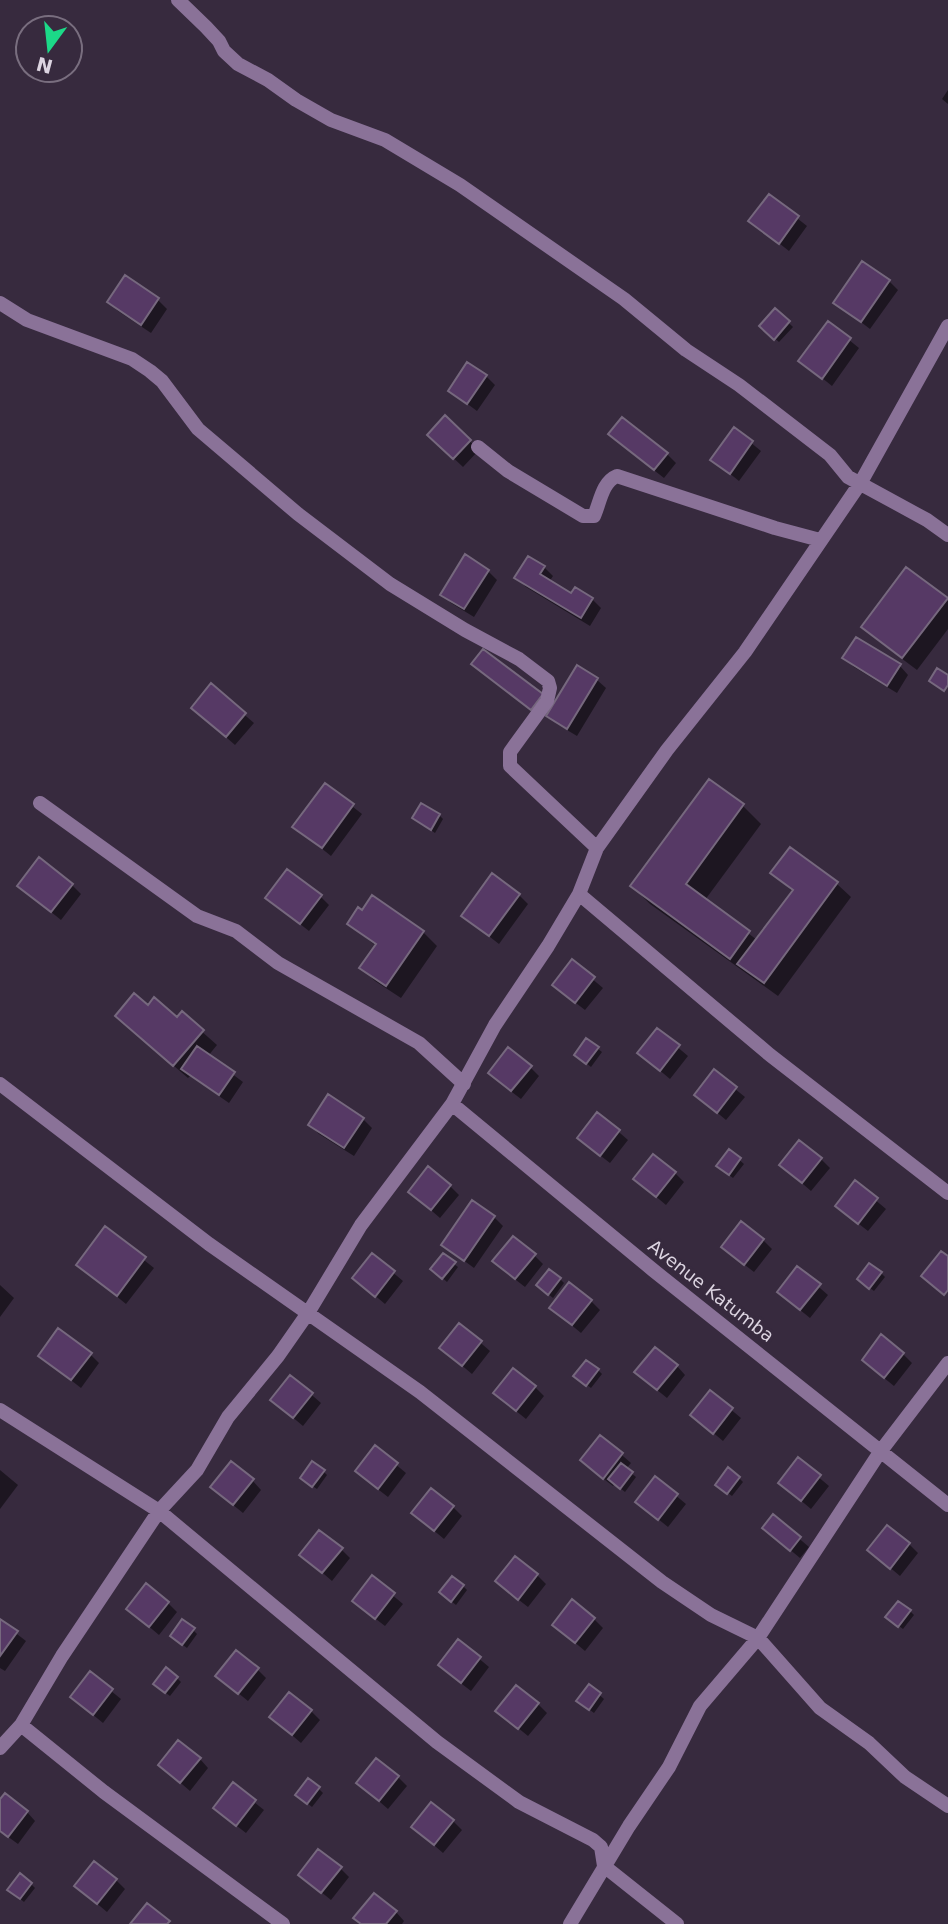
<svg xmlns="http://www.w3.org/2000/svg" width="948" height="1924" font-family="'DejaVu Sans',sans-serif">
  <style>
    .shadow { fill: #0007 }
    .building { fill: #563965; stroke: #76687e; stroke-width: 2 }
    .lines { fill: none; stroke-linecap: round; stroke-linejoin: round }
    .minor { stroke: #8a7298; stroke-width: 14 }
    .labels { text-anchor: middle; stroke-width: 6; stroke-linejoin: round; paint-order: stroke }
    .street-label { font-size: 18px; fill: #dcd4e1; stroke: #372a3e }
  </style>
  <rect width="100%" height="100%" fill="#372a3e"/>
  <path class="shadow" d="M948,90v14l-6,-5z
    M769,196l38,30 -18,25 -38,-30z
    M889,281l9,9 -28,39 -35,-27z
    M158,300l9,9 -16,24 -33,-22 -9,-9z
    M776,311l17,16 -14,15 -18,-16z
    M828,323l31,25 -27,38 -31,-25z
    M486,376l9,9 -18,26 -27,-20z
    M445,418l34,32 -16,17 -34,-32z
    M734,429l27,22 -22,30 -26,-21z
    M619,443l48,11 9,9 -12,15z
    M544,567l9,9 -4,6 23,14 20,3 9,9 -11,18 -64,-39 -9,-9z
    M907,569l41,32v28l-31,41 -40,-30 -14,-13z
    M488,571l9,9 -23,37 -23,-14 -9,-9z
    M845,658l55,8 8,9 -11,18 -43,-26z
    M597,680l9,8 -29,48 -20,-12 -9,-9z
    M211,686l43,37 -19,22 -33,-29z
    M709,781l34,25 18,18 -56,76 52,40 36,-48 -21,-19 18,-24 47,35 14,13 -73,99 -128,-92 -18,-18z
    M325,785l37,29 -31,42 -36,-29z
    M439,815l4,4 -8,14 -21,-15z
    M72,885l9,9 -20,26 -42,-34z
    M519,895l9,9 -29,40 -36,-28z
    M320,896l9,9 -20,26 -42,-33z
    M373,898l50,34 14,14 -36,52 -26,-17 -14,-14 15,-21 -27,-22 14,-12z
    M572,962l31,26 -18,22 -22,-17z
    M148,1007l29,12 5,-5 35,31 -9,11 35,26 -14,21 -39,-27 -2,2 -57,-49z
    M657,1030l31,26 -18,23 -31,-26z
    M587,1040l15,12 -11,15 -11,-9z
    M530,1067l9,9 -18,23 -22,-17z
    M714,1072l31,25 -19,23 -30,-25z
    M598,1114l30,26 -18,23 -22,-17z
    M363,1119l9,9 -18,28 -35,-22 -9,-9z
    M729,1151l15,13 -11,14 -11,-8z
    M821,1159l9,9 -19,23 -30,-26z
    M675,1173l9,9 -18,23 -31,-26z
    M855,1183l31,26 -18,22 -22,-17z
    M450,1186l9,9 -19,23 -30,-26z
    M494,1217l9,9 -29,42 -31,-23z
    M105,1229l49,39 -28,36 -48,-39z
    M763,1240l9,9 -18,23 -22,-17z
    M372,1255l31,26 -18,23 -31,-26z
    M534,1255l9,9 -18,23 -22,-17z
    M454,1264l4,3 -11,15 -10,-9z
    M798,1269l30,26 -18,23 -21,-17z
    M881,1273l4,4 -11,14 -11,-8z
    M560,1279l4,4 -11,15 -11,-9z
    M0,1285l14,13 -14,19z
    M591,1301l9,9 -19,23 -30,-25z
    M460,1325l30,26 -18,23 -31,-26z
    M90,1354l9,9 -18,25 -41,-32z
    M903,1354l9,9 -18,23 -21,-17z
    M677,1366l8,9 -18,23 -21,-17z
    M598,1370l4,4 -11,14 -11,-8z
    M291,1377l30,26 -18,23 -31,-26z
    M535,1387l9,9 -18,23 -21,-17z
    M710,1392l31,26 -18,23 -31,-26z
    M601,1437l30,26 -5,6 10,8 -11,15 -10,-8 -2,2 -22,-17z
    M376,1448l30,25 -18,24 -22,-17z
    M798,1460l31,26 -18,23 -31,-26z
    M0,1470l18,15 -18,24z
    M323,1471l4,4 -10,14 -11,-7z
    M739,1478l4,4 -11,14 -11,-8z
    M656,1479l30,25 -18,23 -21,-17z
    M253,1481l8,9 -18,23 -21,-17z
    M453,1507l9,9 -18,23 -31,-26z
    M774,1517l35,30 -9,11 -36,-30z
    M909,1544l9,9 -18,23 -31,-26z
    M341,1549l9,9 -18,23 -30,-26z
    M537,1575l9,9 -18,23 -22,-17z
    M372,1578l31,26 -18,22 -22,-17z
    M463,1586l4,4 -11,15 -11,-9z
    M168,1603l9,9 -18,23 -31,-26z
    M910,1611l4,4 -11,14 -11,-8z
    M594,1619l9,9 -18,23 -31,-26z
    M0,1621l26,20 -21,30 -5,-3z
    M193,1630l4,4 -10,14 -11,-8z
    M458,1641l31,26 -18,24 -22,-17z
    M258,1670l8,8 -18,23 -21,-17z
    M90,1674l31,25 -18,24 -22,-18z
    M177,1678l4,4 -11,14 -11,-8z
    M589,1686l15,13 -10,14 -12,-9z
    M538,1704l9,9 -19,23 -21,-17z
    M311,1711l9,9 -19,23 -30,-26z
    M200,1759l8,9 -18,23 -30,-26z
    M398,1777l9,9 -19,23 -30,-26z
    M233,1785l31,25 -18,23 -22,-17z
    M319,1789l4,4 -11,14 -11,-9z
    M0,1802l27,10 8,9 -17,23 -18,-13z
    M453,1821l9,9 -19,23 -30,-26z
    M341,1869l8,8 -18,23 -21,-17z
    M116,1880l9,9 -18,23 -31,-26z
    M31,1884l4,4 -11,14 -10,-8z
    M396,1912l8,9 -2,3h-40z"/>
  <path class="building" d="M769,194l30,22 -20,28 -31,-23z
    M862,261l28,19 -29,42 -28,-19z
    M125,275l34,23 -18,27 -34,-23z
    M775,308l15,13 -16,19 -15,-14z
    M828,321l23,17 -29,41 -24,-18z
    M467,362l20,13 -20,29 -19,-13z
    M445,415l26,25 -18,19 -26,-24z
    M622,417l46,36 -14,17 -46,-36z
    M734,427l19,14 -23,33 -20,-14z
    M465,554l24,16 -25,39 -24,-14z
    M528,556l17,10 -5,8 31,19 4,-6 18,11 -12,20 -67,-40z
    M906,567l42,31 -46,60 -41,-31z
    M856,637l45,27 -14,22 -45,-28z
    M483,649l60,45 -12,16 -60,-46z
    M577,665l21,13 -31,51 -21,-13z
    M937,668l11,7v10l-4,6 -15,-10z
    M211,683l35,30 -20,24 -35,-29z
    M709,779l35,25 -58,80 64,47 -20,28 -100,-73z
    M325,783l29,21 -32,44 -30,-21z
    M421,803l19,11 -9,16 -19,-12z
    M790,847l48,35 -74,101 -27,-19 56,-74 -23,-17z
    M39,857l34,27 -22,28 -34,-26z
    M287,869l35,26 -22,29 -35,-26z
    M492,873l28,21 -31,42 -28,-20z
    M372,895l52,36 -38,55 -27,-18 17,-24 -29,-20 11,-17 4,3z
    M572,959l23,18 -20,26 -23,-18z
    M134,993l14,12 6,-8 23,20 5,-6 22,19 -31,36 -58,-50z
    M657,1028l23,17 -20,26 -23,-18z
    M586,1038l13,9 -13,17 -12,-9z
    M197,1046l38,26 -16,23 -38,-26z
    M508,1047l24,19 -21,25 -23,-18z
    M714,1069l23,18 -20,26 -23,-18z
    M328,1094l36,24 -20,30 -36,-23z
    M597,1112l23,18 -20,26 -23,-18z
    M799,1140l23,18 -20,25 -23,-18z
    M729,1149l12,9 -12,17 -13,-9z
    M653,1154l23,18 -20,25 -23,-18z
    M428,1166l23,19 -20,25 -23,-18z
    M855,1180l23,18 -20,26 -23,-18z
    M472,1200l23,16 -31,45 -23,-16z
    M741,1221l23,18 -20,26 -23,-18z
    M105,1226l41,31 -29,39 -41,-31z
    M513,1236l23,18 -21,25 -23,-18z
    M941,1251l7,5v34l-4,5 -23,-19z
    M372,1253l23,18 -20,26 -23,-19z
    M443,1253l13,9 -14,17 -12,-10z
    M869,1263l13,9 -13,17 -12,-10z
    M797,1266l24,18 -21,26 -23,-18z
    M549,1269l12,9 -13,17 -12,-10z
    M569,1282l23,18 -20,25 -23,-17z
    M459,1323l23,18 -20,25 -23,-18z
    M58,1328l34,25 -21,27 -33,-24z
    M881,1334l23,19 -20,25 -22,-18z
    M655,1347l23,18 -21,25 -23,-18z
    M586,1360l13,9 -13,17 -13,-10z
    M513,1368l23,18 -20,25 -23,-18z
    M290,1375l23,18 -20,25 -23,-18z
    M710,1390l23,18 -20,26 -23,-19z
    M600,1435l23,18 -20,26 -23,-19z
    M375,1445l23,18 -20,26 -23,-18z
    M798,1457l23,18 -20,26 -23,-18z
    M231,1461l23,18 -21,26 -23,-18z
    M312,1461l13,9 -13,17 -12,-9z
    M621,1463l12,9 -13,17 -12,-10z
    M728,1467l12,10 -13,17 -12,-9z
    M655,1476l23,18 -20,26 -23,-18z
    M431,1488l23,18 -20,25 -23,-18z
    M773,1514l28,23 -11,14 -28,-23z
    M887,1525l23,18 -20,26 -23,-19z
    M319,1530l24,18 -21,25 -23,-18z
    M515,1556l23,18 -20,26 -23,-19z
    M372,1575l23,18 -20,26 -23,-18z
    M452,1576l12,9 -13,17 -12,-10z
    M146,1583l23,19 -20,25 -23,-18z
    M572,1599l23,19 -20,25 -23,-18z
    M898,1601l13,9 -13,17 -13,-10z
    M0,1619l18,12 -18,25z
    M182,1619l13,9 -13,17 -12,-9z
    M458,1639l23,18 -20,26 -23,-18z
    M236,1650l23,18 -21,26 -23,-18z
    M166,1667l12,10 -13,16 -12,-9z
    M90,1671l23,18 -20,26 -23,-18z
    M589,1684l12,9 -12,17 -13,-9z
    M516,1685l23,18 -21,26 -23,-18z
    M289,1692l23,18 -20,25 -23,-18z
    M178,1740l23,18 -21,25 -22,-18z
    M376,1758l23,18 -20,25 -23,-18z
    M308,1778l12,9 -13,17 -12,-9z
    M233,1782l23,18 -20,26 -23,-18z
    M5,1793l23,18 -20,26 -8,-6v-32z
    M431,1802l23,18 -20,25 -23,-18z
    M318,1849l24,18 -21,26 -23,-18z
    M94,1861l23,18 -20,25 -23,-18z
    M20,1873l12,10 -12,16 -13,-9z
    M374,1893l23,18 -11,13h-25l-8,-6z
    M147,1903l23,18 -3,3h-37z"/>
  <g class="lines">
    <path class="minor" d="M178,0l28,27 13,14 5,10 14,13 30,16 28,20 35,20 54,20 75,45 164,114 62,51 53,35 91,70 18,22 79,43 21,15
      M0,303l27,17 105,39 18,12 12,10 36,48 100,85 92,70 75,46 54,29 29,22 2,7 -3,13 -37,51v14l87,82
      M478,447l30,24 75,45h11c6,-13 8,-34 23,-40l158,52 45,12
      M40,803l157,113 39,15 42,32 141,80 45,41
      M579,894l191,161 178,138
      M0,1084l209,160 211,148 242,190 49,33 47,23 62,70 49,35 36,34 43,29
      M452,1104l201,166 295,235
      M0,1410l159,101 278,231 82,60 74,38 8,7 3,19 73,58
      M21,1725l83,67 179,132
      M0,1748l21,-23 41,-69 97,-145 38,-41 31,-53 50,-61 30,-43 53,-88 91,-121 43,-79 53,-79 31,-52 18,-46 70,-98 78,-98 116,-170 87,-156
      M570,1924l59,-98 40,-59 31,-61 58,-68 122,-186 68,-89"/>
  </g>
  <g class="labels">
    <g class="street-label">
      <text transform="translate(711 1291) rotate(38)" y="6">Avenue Katumba</text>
    </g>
  </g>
  <g transform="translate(49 49) rotate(195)"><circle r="33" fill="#372a3e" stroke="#796e7f" stroke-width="2"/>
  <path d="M0-5L12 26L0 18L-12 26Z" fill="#1cd988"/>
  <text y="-10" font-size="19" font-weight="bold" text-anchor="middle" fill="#dcd4e1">N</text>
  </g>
</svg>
